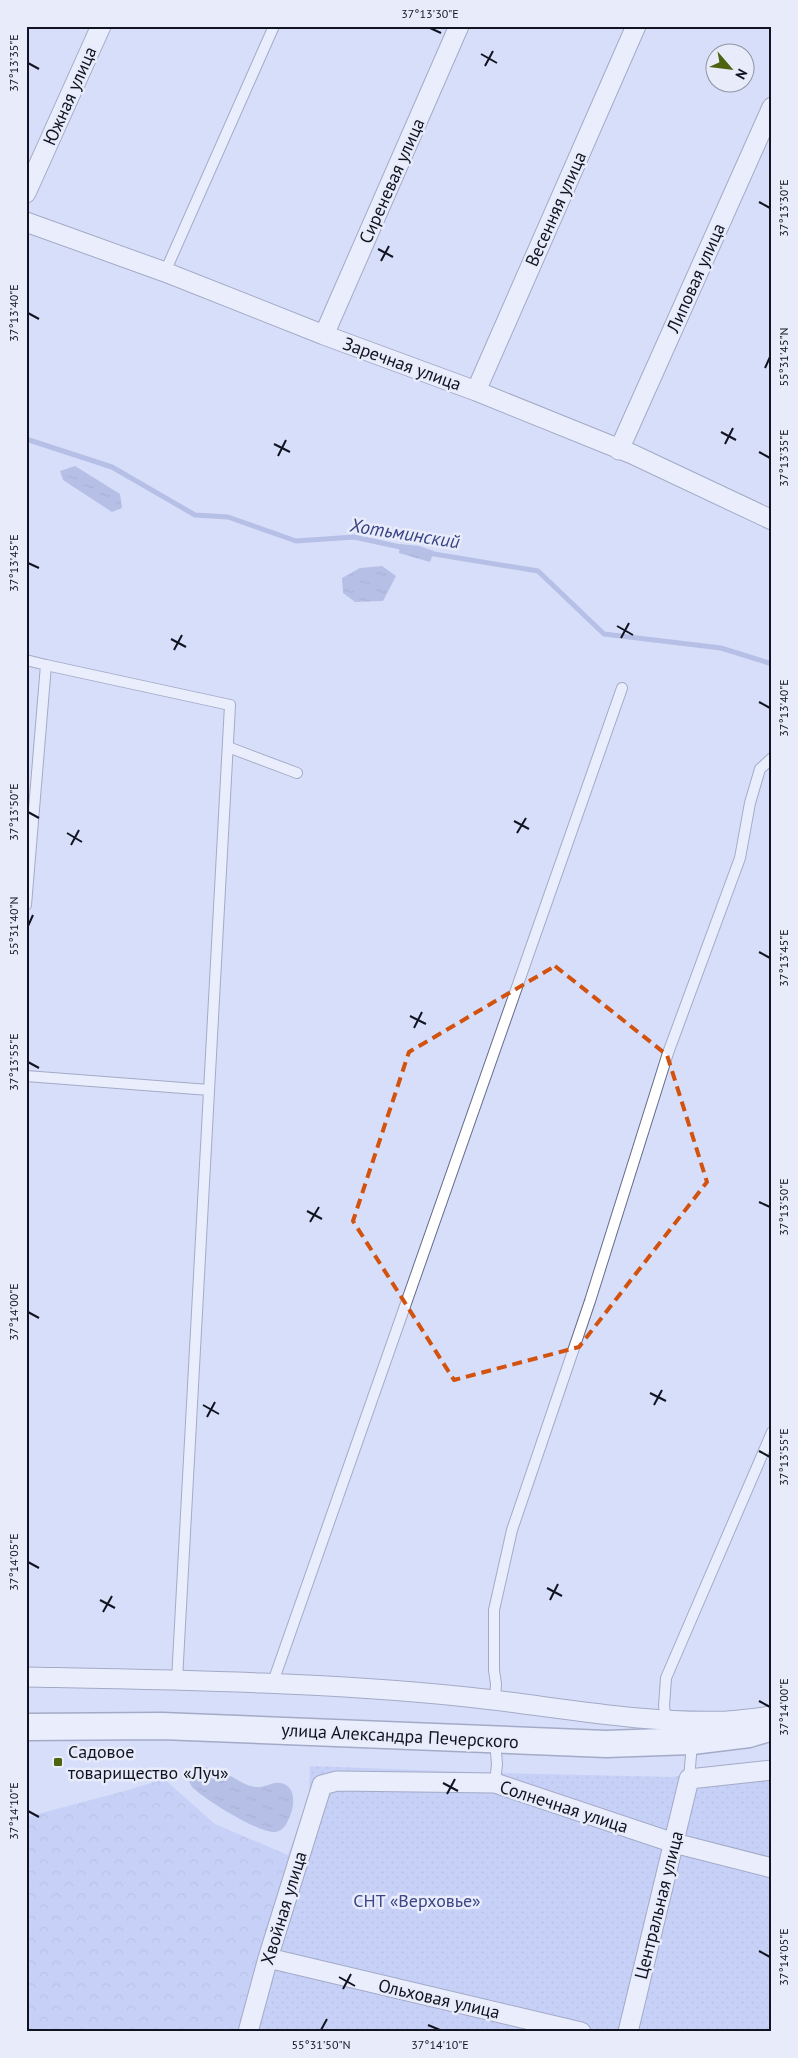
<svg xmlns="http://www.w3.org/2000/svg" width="798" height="2058" font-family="'PT Sans',sans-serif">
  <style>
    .forest { fill: url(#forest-crowns) }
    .park { fill: url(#park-dots) }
    .water { fill: url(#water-ripples) }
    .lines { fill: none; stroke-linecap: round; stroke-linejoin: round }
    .stream { stroke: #8e9ace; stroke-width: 5 }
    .lane-casing { stroke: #656c8a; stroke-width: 12 }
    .street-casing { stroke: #656c8a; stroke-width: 21 }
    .secondary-casing { stroke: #656c8a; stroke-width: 29 }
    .lane { stroke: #fff; stroke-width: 10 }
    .street { stroke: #fff; stroke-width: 19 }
    .secondary { stroke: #fff; stroke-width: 26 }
    .marked { fill: none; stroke: #d2520e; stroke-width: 4; stroke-dasharray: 10 6; stroke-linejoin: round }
    .ticks { fill: none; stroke: #111420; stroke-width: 2 }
    .poi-dot { fill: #4c6310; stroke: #e8ecfa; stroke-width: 2 }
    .labels { text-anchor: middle; stroke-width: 5; stroke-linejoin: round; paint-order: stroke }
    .street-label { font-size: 18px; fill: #111420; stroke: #e8ecfa }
    .poi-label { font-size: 18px; fill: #111420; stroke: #e8ecfa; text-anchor: start }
    .park-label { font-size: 18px; fill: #3c4688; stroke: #e8ecfa }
    .water-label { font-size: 19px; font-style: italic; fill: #394283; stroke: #e8ecfa }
    .neatline { fill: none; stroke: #111420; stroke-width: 2 }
    .ticks-label { font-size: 12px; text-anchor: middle; fill: #111420 }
  </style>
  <defs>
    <pattern id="forest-crowns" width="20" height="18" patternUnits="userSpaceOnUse" patternTransform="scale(1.25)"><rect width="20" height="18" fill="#b3bff4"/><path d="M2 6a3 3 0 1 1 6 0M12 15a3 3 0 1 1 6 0" fill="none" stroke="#99a3d1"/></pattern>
    <pattern id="park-dots" width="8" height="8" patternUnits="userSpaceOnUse" patternTransform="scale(1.25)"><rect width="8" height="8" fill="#b3bff4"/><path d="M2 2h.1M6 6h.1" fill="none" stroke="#99a3d1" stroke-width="1.8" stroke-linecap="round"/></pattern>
    <pattern id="water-ripples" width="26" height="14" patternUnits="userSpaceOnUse" patternTransform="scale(1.25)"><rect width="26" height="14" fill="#8e9ace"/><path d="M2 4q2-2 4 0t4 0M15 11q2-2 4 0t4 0" fill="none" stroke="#737ca7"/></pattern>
  </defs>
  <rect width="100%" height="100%" fill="#d7defa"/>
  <path class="forest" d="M164,1779l51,45 73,31 -50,177h-212v-215l99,-26z"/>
  <path class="park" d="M772,1762v270h-534l50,-177 21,-57 1,-32 187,7 174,4 70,-9z"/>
  <path class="water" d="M75,466l45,28 2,14 -10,4 -49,-32 -3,-9z
    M400,544l19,2 15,5 -4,11 -31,-9z
    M382,566l14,10 -13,25 -28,1 -12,-9 -1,-15 18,-10z
    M203,1767c6,1 13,2 19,4 10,5 22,15 34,16 6,1 13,-3 19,-4 20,-2 21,19 15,33 -3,7 -6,15 -15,16 -17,1 -71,-33 -83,-45 -2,-3 -3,-7 -4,-11l6,-7z"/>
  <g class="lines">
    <path class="stream" d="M26,439l86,28 83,48 33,2 68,24 58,-4 51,11
      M428,553l110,18 66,63 117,14 51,16"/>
    <defs>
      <path id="lane" d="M165,272l109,-246
        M26,660l20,5 -20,240
        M46,665l184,40 -53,975
        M228,747l69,26
        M26,1076l183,14
        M273,1682l349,-994
        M495,1700l1,-16 -2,-14v-60l18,-80 78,-229 78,-248 72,-195 10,-55 10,-34 12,-11
        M666,1720l-2,-14 2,-28 106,-246
        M495,1741l2,23 -2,19
        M689,1779l3,-36"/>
      <path id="street" d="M26,193l75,-167
        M26,222l139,50 159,63 152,56 156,63 140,66
        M324,335l135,-309
        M476,391l160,-365
        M619,450l153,-343
        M26,1677c148,3 295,5 441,20 86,9 173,27 260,24 15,-1 30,-3 45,-5
        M268,1958l313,74
        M248,2032l20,-74 54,-173 15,-4 158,2 179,60 98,25
        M628,2032l61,-253 83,-9"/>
      <path id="secondary" d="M26,1727l136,-1 444,18 86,-3 57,-7 23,-7"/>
    </defs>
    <use href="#lane" class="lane-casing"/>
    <use href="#street" class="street-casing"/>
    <use href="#secondary" class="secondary-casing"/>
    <use href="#lane" class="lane"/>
    <use href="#street" class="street"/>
    <use href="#secondary" class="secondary"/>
  </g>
  <path d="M0 0H798V2058H0ZM555,966l112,89 40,127 -128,165 -125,33 -101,-159 56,-169z" fill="#d7defa" fill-opacity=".55" fill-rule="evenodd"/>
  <path class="marked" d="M555,966l112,89 40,127 -128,165 -125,33 -101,-159 56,-169z"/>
  <path class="ticks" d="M430,28l11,5M481,54l16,9M28,63l11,6M485,66l8,-15M759,202l11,6M378,249l15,8M381,261l8,-15M28,313l11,6M765,368l5,-11M721,432l15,8M274,444l16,8M725,444l8,-16M759,452l11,6M278,456l8,-16M28,563l11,5M617,626l16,9M621,638l8,-15M171,639l15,8M174,650l8,-15M759,702l11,6M28,812l11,6M514,821l15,8M67,833l15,9M517,833l9,-15M71,845l8,-15M28,926l5,-11M759,952l11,6M410,1016l16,8M414,1028l8,-16M28,1062l11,6M759,1202l11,5M307,1211l15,8M310,1222l9,-15M28,1312l11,6M650,1393l16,8M203,1405l16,9M654,1405l8,-15M207,1417l8,-15M759,1451l11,6M28,1562l11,6M547,1588l15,8M100,1600l15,8M550,1600l8,-16M103,1612l9,-16M759,1701l11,6M443,1783l15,8M447,1794l8,-15M28,1811l11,6M759,1951l11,6M339,1977l16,9M343,1989l8,-15M428,2025l12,5M321,2030l6,-11"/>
  <rect class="poi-dot" x="53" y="1757" width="10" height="10" rx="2.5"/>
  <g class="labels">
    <g class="street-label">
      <text transform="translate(70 96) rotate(-66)" y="6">Южная улица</text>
      <text transform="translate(392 181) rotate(-66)" y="6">Сиреневая улица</text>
      <text transform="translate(556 209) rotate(-66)" y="6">Весенняя улица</text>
      <text transform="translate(696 278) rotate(-66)" y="6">Липовая улица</text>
      <text transform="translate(402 364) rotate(20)" y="6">Заречная улица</text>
      <text transform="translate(400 1736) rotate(3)" y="6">улица Александра Печерского</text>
      <text transform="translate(564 1807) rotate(18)" y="6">Солнечная улица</text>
      <text transform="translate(659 1905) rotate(-76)" y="6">Центральная улица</text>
      <text transform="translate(284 1908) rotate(-73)" y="6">Хвойная улица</text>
      <text transform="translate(439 1999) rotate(13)" y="6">Ольховая улица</text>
    </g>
    <g class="poi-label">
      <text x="68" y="1758">Садовое<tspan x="68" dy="21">товарищество «Луч»</tspan></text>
    </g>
    <g class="park-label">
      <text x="417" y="1907">СНТ «Верховье»</text>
    </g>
    <g class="water-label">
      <text transform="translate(405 533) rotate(9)" y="7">Хотьминский</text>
    </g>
  </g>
  <rect width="798" height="2058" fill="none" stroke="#e8ecfa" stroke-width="55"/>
  <g transform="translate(730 68) rotate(118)"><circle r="24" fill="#e8ecfa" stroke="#9296a3"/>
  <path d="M0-4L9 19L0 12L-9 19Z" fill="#4c6310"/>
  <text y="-8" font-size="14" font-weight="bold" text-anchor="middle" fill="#111420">N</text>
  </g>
  <rect x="28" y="28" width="742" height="2002" class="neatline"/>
  <g class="ticks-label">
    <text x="430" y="18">37°13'30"E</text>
    <text transform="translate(14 63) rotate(-90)" y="4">37°13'35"E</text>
    <text transform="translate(784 208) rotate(-90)" y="4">37°13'30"E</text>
    <text transform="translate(14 313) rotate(-90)" y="4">37°13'40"E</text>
    <text transform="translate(784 357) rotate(-90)" y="4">55°31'45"N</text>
    <text transform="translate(784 458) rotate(-90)" y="4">37°13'35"E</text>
    <text transform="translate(14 563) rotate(-90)" y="4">37°13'45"E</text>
    <text transform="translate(784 708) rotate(-90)" y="4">37°13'40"E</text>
    <text transform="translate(14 812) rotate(-90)" y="4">37°13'50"E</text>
    <text transform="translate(14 926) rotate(-90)" y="4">55°31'40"N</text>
    <text transform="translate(784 958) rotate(-90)" y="4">37°13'45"E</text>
    <text transform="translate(14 1062) rotate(-90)" y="4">37°13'55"E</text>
    <text transform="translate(784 1207) rotate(-90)" y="4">37°13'50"E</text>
    <text transform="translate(14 1312) rotate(-90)" y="4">37°14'00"E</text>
    <text transform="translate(784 1457) rotate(-90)" y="4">37°13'55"E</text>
    <text transform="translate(14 1562) rotate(-90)" y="4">37°14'05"E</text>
    <text transform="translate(784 1707) rotate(-90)" y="4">37°14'00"E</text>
    <text transform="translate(14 1811) rotate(-90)" y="4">37°14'10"E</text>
    <text transform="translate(784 1957) rotate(-90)" y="4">37°14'05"E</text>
    <text x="321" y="2049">55°31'50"N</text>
    <text x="440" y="2049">37°14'10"E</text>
  </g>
</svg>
